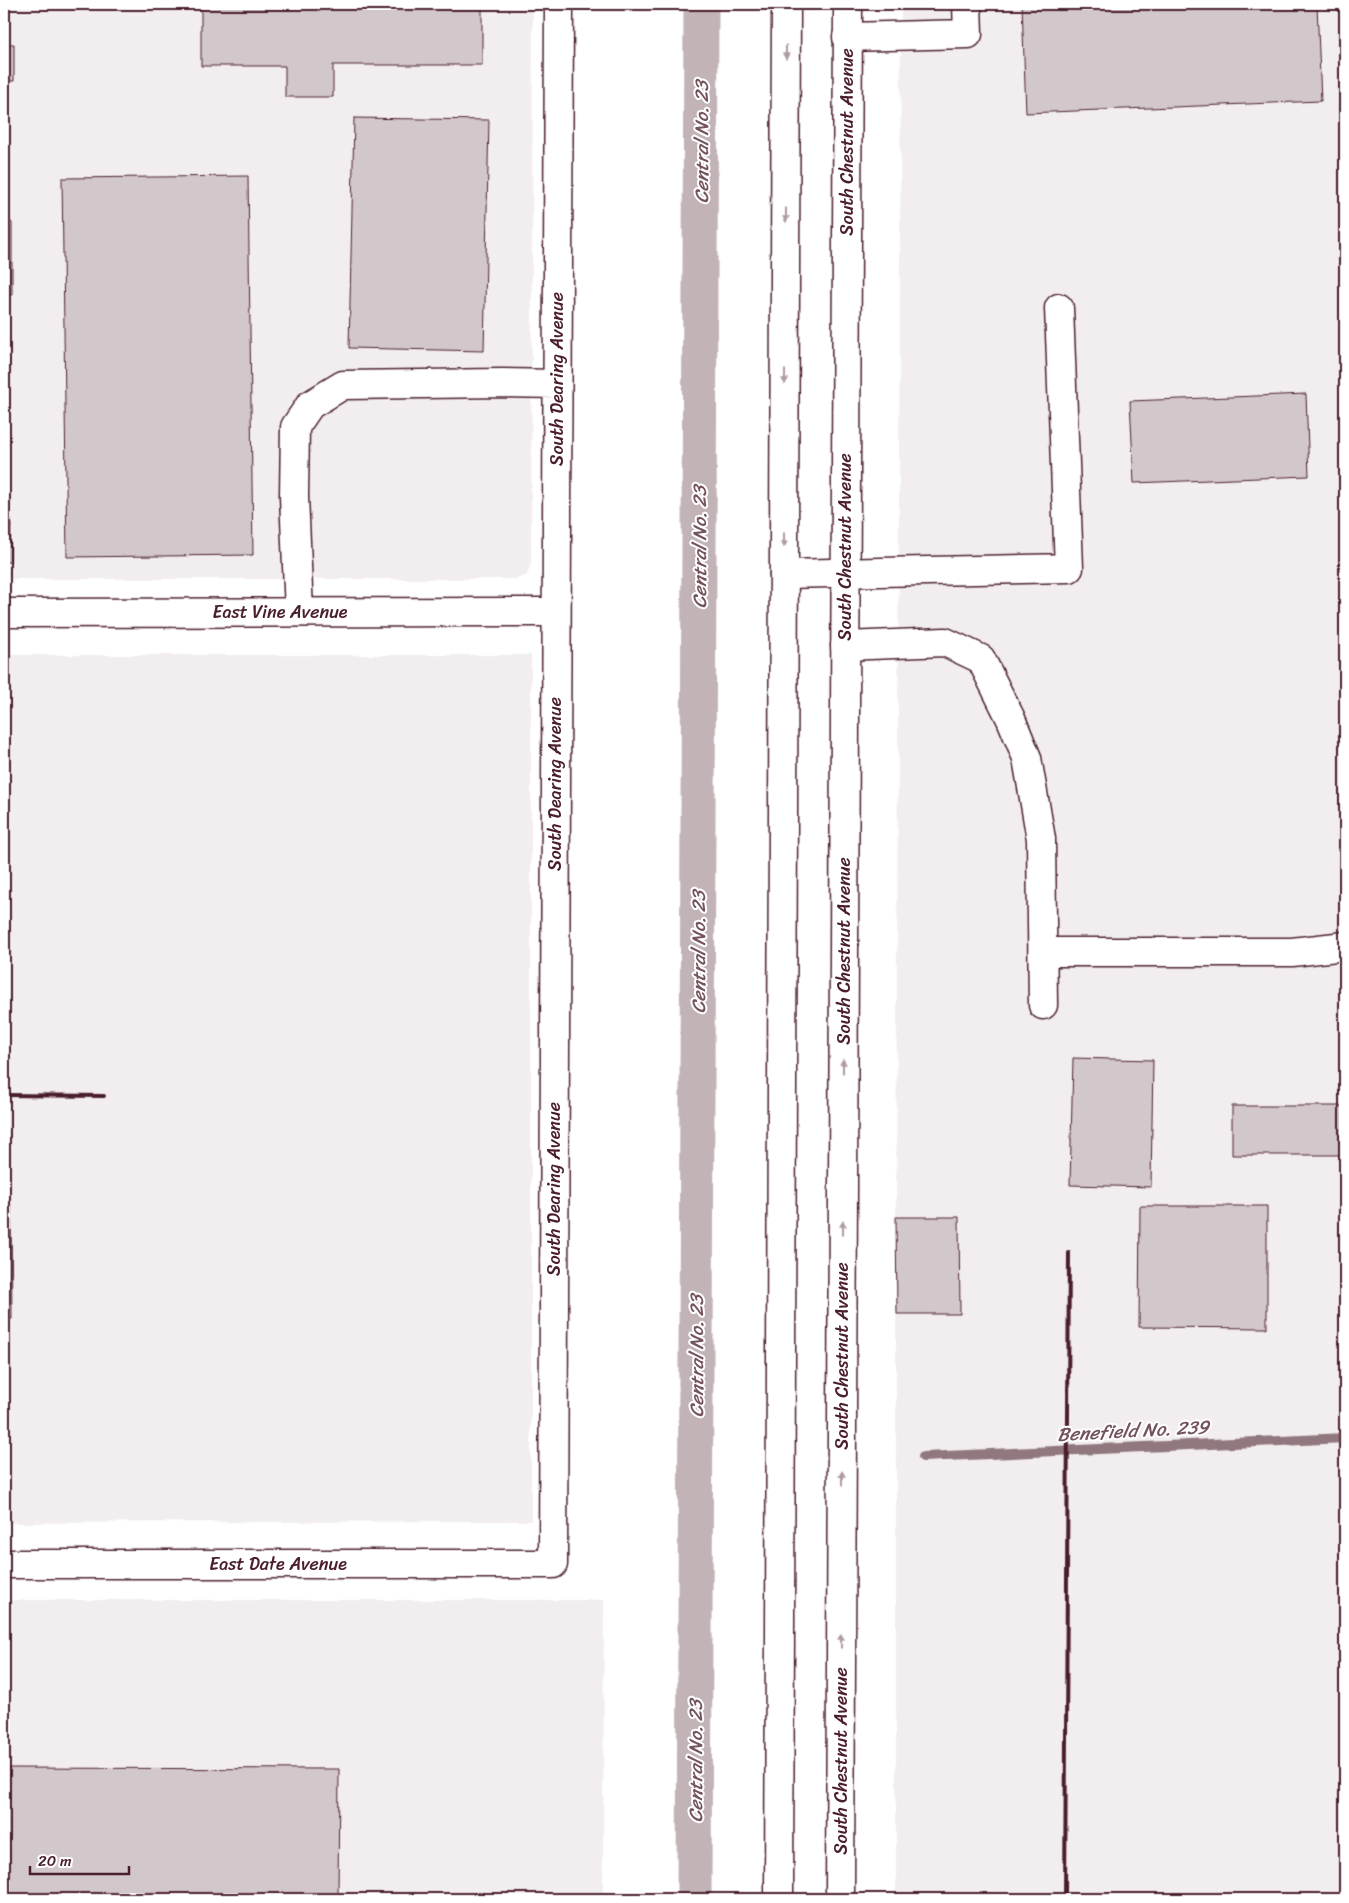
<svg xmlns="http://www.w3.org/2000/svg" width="1349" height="1903" font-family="Sriracha,sans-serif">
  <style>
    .built { fill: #f2eeef }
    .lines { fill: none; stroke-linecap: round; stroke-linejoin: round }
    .stream { stroke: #91787e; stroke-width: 10 }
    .canal { stroke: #c1b3b6; stroke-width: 35 }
    .building { fill: #d2c7cb; stroke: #4a1f2b }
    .minor-casing { stroke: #4a1f2b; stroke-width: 31 }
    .major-casing { stroke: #4a1f2b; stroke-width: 31 }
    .minor { stroke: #fff; stroke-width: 28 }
    .major { stroke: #fff; stroke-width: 28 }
    .rail { stroke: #4a1f2b; stroke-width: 4 }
    .oneway { fill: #ae9aa0 }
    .labels { text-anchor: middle; stroke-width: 4; stroke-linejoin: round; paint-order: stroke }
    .street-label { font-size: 18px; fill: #4a1f2b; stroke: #fff }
    .water-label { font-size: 19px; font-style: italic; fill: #74535c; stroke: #fff }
  </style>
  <rect width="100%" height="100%" fill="#fff"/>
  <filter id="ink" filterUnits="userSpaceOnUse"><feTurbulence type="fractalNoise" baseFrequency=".02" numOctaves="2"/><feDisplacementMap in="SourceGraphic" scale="10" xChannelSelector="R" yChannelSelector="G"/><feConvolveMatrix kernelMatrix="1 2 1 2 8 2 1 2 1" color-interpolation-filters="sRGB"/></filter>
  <g filter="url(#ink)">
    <path class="built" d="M4,4h529l-2,560 -4,11 -11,4h-512z
      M901,4h444v1895h-449v-682z
      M4,655h527v866l-527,2z
      M4,1600h600l-1,299h-599z"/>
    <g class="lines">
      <path class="stream" d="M923,1457l422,-19"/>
      <path class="canal" d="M694,1899l7,-1895"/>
    </g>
    <path class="building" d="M201,4h281v61h-149v32h-48v-31h-84z
      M1022,4h295l4,97 -295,12z
      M4,44h10v37h-10z
      M354,118l135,2 -5,231 -135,-3z
      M248,176l5,379 -186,2 -5,-379z
      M4,214l8,9v72h-8z
      M1306,394l3,82 -175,7 -4,-82z
      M4,518h7l-1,44h-6z
      M1073,1058l80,2 -2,127 -81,-2z
      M1232,1106h113v49h-113z
      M4,1206h7l1,113h-8z
      M1140,1206h127v122l-128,-1z
      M896,1217h63l1,97h-63z
      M4,1768l335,1 -1,130h-334z"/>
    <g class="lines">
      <defs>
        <path id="minor" d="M847,37l121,-3 -1,-30
          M784,574l285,-6 -10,-260
          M299,612l-5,-116 1,-69 15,-22 33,-20 159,-2 55,1
          M4,613l552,-1
          M845,646l100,-4 36,17 30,60 16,39 14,81 2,166
          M1043,952h249l53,-6
          M4,1564h549l6,-1560"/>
        <path id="major" d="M779,1899l7,-1895
          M840,1899l8,-1895"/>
      </defs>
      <use href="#minor" class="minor-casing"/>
      <use href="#major" class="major-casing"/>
      <use href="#minor" class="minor"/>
      <use href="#major" class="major"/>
      <path class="rail" d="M4,1095l100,1
        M1065,1899l4,-646"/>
    </g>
    <defs><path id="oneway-solid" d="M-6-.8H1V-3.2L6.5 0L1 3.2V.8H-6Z" transform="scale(1.25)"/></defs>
    <g class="oneway">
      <use href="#oneway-solid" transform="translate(786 52) rotate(90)"/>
      <use href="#oneway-solid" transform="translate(786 215) rotate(90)"/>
      <use href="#oneway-solid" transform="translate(785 377) rotate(90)"/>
      <use href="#oneway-solid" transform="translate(784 540) rotate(90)"/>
      <use href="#oneway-solid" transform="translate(843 1066) rotate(-90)"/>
      <use href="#oneway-solid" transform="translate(843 1228) rotate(-90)"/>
      <use href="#oneway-solid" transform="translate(842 1478) rotate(-90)"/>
      <use href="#oneway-solid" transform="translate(841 1641) rotate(-90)"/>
    </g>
  </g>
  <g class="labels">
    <g class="street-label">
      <text transform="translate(847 142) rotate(-90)" y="6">South Chestnut Avenue</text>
      <text transform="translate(557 379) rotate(-90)" y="6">South Dearing Avenue</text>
      <text transform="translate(845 547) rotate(-90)" y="6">South Chestnut Avenue</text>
      <text x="280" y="618">East Vine Avenue</text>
      <text transform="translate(555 784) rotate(-90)" y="6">South Dearing Avenue</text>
      <text transform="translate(844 951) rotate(-90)" y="6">South Chestnut Avenue</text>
      <text transform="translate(554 1189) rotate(-90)" y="6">South Dearing Avenue</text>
      <text transform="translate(842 1356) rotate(-90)" y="6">South Chestnut Avenue</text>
      <text x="278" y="1570">East Date Avenue</text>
      <text transform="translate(841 1761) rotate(-90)" y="6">South Chestnut Avenue</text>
    </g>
    <g class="water-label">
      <text transform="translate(701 142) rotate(-90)" y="7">Central No. 23</text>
      <text transform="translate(699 547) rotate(-90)" y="7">Central No. 23</text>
      <text transform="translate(698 952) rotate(-90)" y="7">Central No. 23</text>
      <text transform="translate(696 1356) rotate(-90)" y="7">Central No. 23</text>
      <text transform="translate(1133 1430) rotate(-3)" y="7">Benefield No. 239</text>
      <text transform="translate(695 1761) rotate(-90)" y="7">Central No. 23</text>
    </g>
  </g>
  <rect width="1349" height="1903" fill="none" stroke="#fff" stroke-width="20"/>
  <rect x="10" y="10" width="1329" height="1883" fill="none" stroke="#4a1f2b" stroke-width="2" filter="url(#ink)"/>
  <path d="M30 1866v8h99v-8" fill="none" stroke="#4a1f2b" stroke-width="2.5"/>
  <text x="38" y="1866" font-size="15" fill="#4a1f2b" stroke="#ffffff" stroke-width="4" paint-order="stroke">20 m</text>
</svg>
